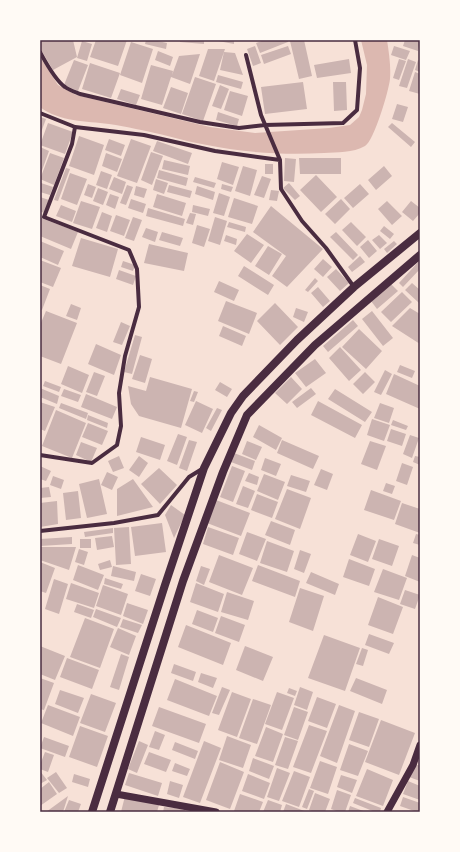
<svg xmlns="http://www.w3.org/2000/svg" width="460" height="852" font-family="'Sofia Sans Condensed',sans-serif">
  <style>
    .water { fill: #dcb8b0 }
    .building { fill: #ccb4b1 }
    .lines { fill: none; stroke-linecap: round; stroke-linejoin: round }
    .minor { stroke: #4a2c40; stroke-width: 4 }
    .tertiary { stroke: #4a2c40; stroke-width: 7 }
    .secondary { stroke: #4a2c40; stroke-width: 8 }
    .neatline { fill: none; stroke: #4a2c40; stroke-width: 1.5 }
  </style>
  <rect width="100%" height="100%" fill="#f7e1d7"/>
  <path class="water" d="M361,40h26c2,13 4,26 3,39 -1,11 -16,62 -25,67 -12,7 -28,6 -41,7 -39,2 -79,0 -117,-8 -24,-4 -47,-12 -71,-16 -9,-2 -18,-4 -27,-5 -23,-3 -49,-2 -69,-17v-50l18,28 18,10 134,32 45,6 74,-5 21,-3 9,-8 3,-7 4,-16 1,-29z"/>
  <path class="building" d="M40,40h33l4,17 -24,13 -13,-22z
    M96,40h31l-9,26 -28,-9z
    M146,40h7l14,3 -1,6 -21,-5z
    M180,40h24v4l-24,-2z
    M213,40h21v4z
    M265,40h23v2l-28,11 -4,-10z
    M304,40l8,36 -13,3 -9,-38z
    M405,40h15l-2,11 -15,-5z
    M82,41l10,3 -5,17 -10,-3z
    M131,42l22,7 -11,34 -22,-8z
    M255,46l6,17 -8,3 -6,-17z
    M288,46l3,8 -27,10 -3,-9z
    M394,46l16,5 -4,9 -15,-5z
    M208,49h17l-11,32 -15,-5z
    M158,51l15,6 -3,9 -15,-6z
    M224,52l11,1 8,22 -23,-5z
    M200,54l-10,30 -19,-7 -9,28 -21,-6 10,-34 22,6 -1,4 7,-19z
    M349,59l2,14 -34,5 -3,-13z
    M399,59l7,2 -7,19 -6,-2z
    M408,59l8,3 -9,26 -8,-2z
    M74,60l14,5 -10,26 -14,-6z
    M418,60l2,1v11l-5,-2z
    M90,63l30,10 -9,25 -29,-9z
    M415,72l5,2v20l-11,-3z
    M218,75l25,7 -2,7 -25,-7z
    M195,77l21,7 -13,37 -21,-7z
    M303,82l4,27 -42,5 -4,-27z
    M333,82h13l1,28 -13,1z
    M220,85l9,4 -8,20 -9,-3z
    M171,87l17,6 -7,21 -18,-6z
    M121,89l19,6 -4,10 -19,-6z
    M230,91l18,5 -6,20 -18,-6z
    M397,104l11,3 -5,15 -11,-3z
    M218,112l21,7 -2,7 -21,-6z
    M40,117l6,2 -6,16z
    M48,123l25,9 -8,22 -25,-9z
    M392,123l23,19 -4,5 -23,-20z
    M79,136l25,9 -10,30 -25,-9z
    M109,139l16,6 -4,11 -16,-6z
    M131,139l20,7 -14,37 -20,-7z
    M157,141l35,12 -4,11 -35,-13z
    M40,147l9,4 -9,25z
    M151,152l12,4 -11,29 -11,-5z
    M50,153l14,5 -10,27 -14,-6z
    M106,153l16,6 -5,13 -15,-6z
    M285,158l11,1 -2,23 -10,-1z
    M299,158h42v16h-41z
    M164,160l26,6 -2,9 -26,-6z
    M222,162l17,5 -6,18 -16,-6z
    M265,164h8v10h-8z
    M243,166l14,4 -7,26 -15,-5z
    M384,166l8,10 -16,14 -8,-10z
    M66,168l4,1 -12,32 -4,-1z
    M159,170l29,8 -2,8 -29,-8z
    M101,171l11,4 -5,14 -11,-4z
    M70,173l17,6 -10,26 -16,-6z
    M316,175l21,22 -16,15 -21,-22z
    M262,176l9,3 -7,19 -10,-3z
    M114,177l12,5 -4,12 -13,-5z
    M195,177l21,6 -2,5 -21,-6z
    M156,179l12,4 -4,11 -11,-4z
    M41,183l12,4 -3,8 -10,-3z
    M289,183l11,13 -5,4 -12,-12z
    M88,184l8,3 -4,11 -8,-3z
    M222,184l11,3 -2,5 -10,-3z
    M360,184l9,10 -16,14 -9,-10z
    M127,185l6,2 -7,18 -6,-2z
    M169,185l23,6 -2,7 -23,-6z
    M136,186l11,3 -3,9 -10,-3z
    M197,186l18,6 -2,8 -18,-6z
    M98,188l10,4 -5,13 -10,-4z
    M271,190l8,1 -2,10 -8,-1z
    M219,193l11,4 -6,19 -11,-3z
    M110,194l9,3 -4,12 -9,-4z
    M157,194l29,9 -4,13 -29,-9z
    M40,197l9,3 -5,13 -4,-2z
    M234,198l24,8 -6,18 -24,-7z
    M131,199l15,5 -3,9 -15,-5z
    M341,199l9,10 -15,15 -10,-10z
    M81,201l19,6 -8,22 -19,-6z
    M387,201l15,15 -10,9 -14,-16z
    M411,201l9,7v5l-7,8 -11,-9z
    M61,205l15,6 -4,11 -16,-6z
    M193,205l17,4 -2,7 -16,-4z
    M271,206l52,43 -36,38 -15,-11 14,-20 -33,-24z
    M148,208l37,11 -2,7 -37,-10z
    M102,212l10,4 -5,16 -11,-4z
    M190,213l6,1 -3,11 -7,-2z
    M116,215l14,5 -6,16 -14,-5z
    M133,217l9,3 -8,21 -9,-3z
    M215,217l12,4 -7,24 -12,-4z
    M41,218l37,14 -7,17 -31,-13v-15z
    M229,222l17,5 -1,5 -18,-5z
    M351,222l15,15 -9,9 -15,-16z
    M197,225l13,4 -6,18 -12,-4z
    M384,226l10,8 -4,5 -10,-8z
    M146,228l12,4 -3,10 -13,-5z
    M162,232l21,6 -3,8 -21,-6z
    M336,232l22,23 -5,5 -23,-23z
    M247,234l17,11 -13,18 -17,-12z
    M226,235l11,4 -1,6 -12,-4z
    M379,235l8,8 -7,6 -8,-9z
    M81,238l37,11 -8,28 -38,-11z
    M368,240l9,11 -8,7 -9,-11z
    M40,241l24,10 -6,14 -18,-8z
    M394,241l3,3 -10,9 -3,-4z
    M149,244l39,9 -4,18 -40,-8z
    M268,246l14,8 -13,21 -14,-9z
    M360,256l5,6 -13,10 -4,-5z
    M323,259l9,8 -9,10 -9,-8z
    M40,260l21,8 -8,19 -13,-5z
    M420,260v9l-17,18 -4,-4z
    M123,261l12,4 -2,6 -12,-4z
    M244,266l30,19 -6,10 -30,-19z
    M336,269l13,14 -9,8 -13,-14z
    M119,270l17,6 -3,9 -17,-6z
    M315,278l3,3 -10,11 -3,-2z
    M219,281l20,9 -5,11 -20,-9z
    M412,283l8,7v11l-1,2 -14,-13z
    M391,284l7,7 -21,18 -6,-8z
    M40,285l10,4 -8,21 -2,-1z
    M318,287l12,14 -7,6 -12,-14z
    M402,292l10,10 -21,20 -10,-10z
    M226,301l31,12 -8,21 -31,-13z
    M275,303l23,24 -18,18 -23,-24z
    M71,304l10,4 -4,12 -11,-4z
    M296,308l12,4 -4,10 -11,-5z
    M410,308l10,6v30l-28,-18z
    M46,311l31,12 -16,41 -21,-8v-31z
    M372,311l21,27 -10,8 -21,-27z
    M353,320l5,6 -30,26 -5,-6z
    M121,322l9,4 -8,19 -9,-3z
    M223,326l23,10 -4,10 -23,-10z
    M359,329l23,22 -16,18 -24,-22z
    M135,335l7,2 -10,37 -8,-2z
    M96,344l25,11 -7,20 -26,-11z
    M340,347l21,23 -12,11 -20,-23z
    M140,355l12,4 -7,24 -13,-4z
    M315,359l11,14 -20,14 -11,-14z
    M400,365l15,6 -3,7 -15,-6z
    M68,366l21,9 -7,18 -21,-9z
    M385,370l7,4 -11,21 -7,-3z
    M94,372l11,4 -8,20 -11,-4z
    M365,372l10,10 -12,12 -10,-10z
    M394,374l26,12v23l-34,-15z
    M150,377l42,12 -11,39 -42,-12 -8,-12 -3,-18 18,5z
    M291,377l11,12 -15,15 -12,-11z
    M45,381l16,6 -2,5 -16,-6z
    M220,382l12,7 -5,8 -12,-7z
    M40,388l19,8 -2,8 -17,-7z
    M311,388l5,6 -19,14 -5,-6z
    M64,389l17,6 -3,7 -17,-6z
    M335,389l37,23 -7,10 -37,-23z
    M194,391l4,1 -4,10 -4,-1z
    M86,394l31,13 -5,12 -31,-12z
    M196,401l17,8 -11,24 -17,-8z
    M318,401l44,24 -7,13 -44,-23z
    M40,402l15,5 -10,24 -5,-2z
    M61,403l27,10 -2,6 -27,-11z
    M380,403l14,5 -5,15 -15,-5z
    M217,408l5,2 -11,21 -5,-3z
    M56,410l30,13 -14,35 -30,-12z
    M88,415l20,8 -1,5 -20,-8z
    M372,419l18,6 -6,16 -17,-6z
    M393,420l15,6 -2,4 -15,-5z
    M88,423l20,8 -6,14 -20,-8z
    M259,425l23,13 -6,12 -23,-13z
    M391,429l15,5 -4,12 -15,-5z
    M178,434l9,3 -10,28 -10,-4z
    M410,435l9,3 -7,20 -9,-4z
    M141,437l24,8 -5,15 -24,-8z
    M189,440l8,2 -10,29 -8,-3z
    M282,440l37,16 -6,13 -36,-16z
    M247,441l15,6 -6,13 -14,-6z
    M370,441l16,5 -9,24 -16,-6z
    M81,442l16,6 -6,14 -15,-7z
    M234,453l21,8 -3,9 -21,-8z
    M119,456l5,12 -11,4 -5,-11z
    M139,456l9,7 -9,14 -10,-7z
    M415,456l5,1v8l-7,-3z
    M265,458l16,6 -5,12 -15,-6z
    M402,463l11,4 -6,18 -11,-4z
    M40,466l11,5 -5,10 -6,-2z
    M232,466l13,5 -12,31 -13,-5z
    M159,468l18,17 -17,19 -19,-20z
    M321,469l12,5 -6,16 -13,-5z
    M107,472l11,5 -6,13 -11,-5z
    M249,473l10,4 -2,8 -12,-4z
    M264,474l21,8 -7,18 -21,-9z
    M291,475l19,6 -4,11 -19,-6z
    M53,476l11,4 -3,9 -11,-4z
    M99,479l8,35 -20,4 -8,-34z
    M133,479l20,28 -36,9v-27z
    M386,483l9,3 -3,8 -9,-3z
    M243,486l12,5 -7,17 -12,-4z
    M49,487l2,10 -11,1v-10z
    M287,489l24,9 -11,31 -25,-10z
    M371,490l30,11 -7,19 -30,-10z
    M78,491l3,27 -15,2 -3,-27z
    M257,494l21,8 -6,16 -21,-8z
    M216,500l34,13 -9,23 -34,-13z
    M57,501l1,23 -18,3v-24z
    M402,503l18,6v24l-25,-9z
    M171,505l14,10 -11,23 -9,-23z
    M271,521l24,9 -5,15 -25,-10z
    M162,523l4,29 -31,4 -4,-29z
    M129,527l2,37 -15,1 -2,-37z
    M208,527l31,11 -6,17 -30,-11z
    M113,528v5l-28,4 -1,-5z
    M247,532l19,7 -9,22 -18,-7z
    M358,534l18,7 -8,21 -18,-7z
    M416,534l4,1v10l-7,-2z
    M112,536l2,11 -17,3 -2,-12z
    M72,537v7l-32,2v-7z
    M80,539h11v9h-11z
    M379,539l20,7 -7,20 -20,-7z
    M267,541l27,10 -7,21 -27,-9z
    M40,547h36l-7,23 -29,-10z
    M79,549l9,3 -4,13 -9,-3z
    M300,550l11,4 -7,19 -10,-4z
    M219,555l34,13 -11,27 -33,-13z
    M412,555l8,3v24l-15,-6z
    M349,559l26,10 -6,17 -26,-9z
    M110,560l2,7 -12,3 -2,-6z
    M40,562l15,6 -9,25 -6,-2z
    M78,565l26,10 -6,15 -25,-10z
    M258,565l42,16 -5,16 -43,-16z
    M113,566l23,6 -2,9 -23,-5z
    M201,566l9,3 -6,16 -8,-4z
    M383,569l24,9 -8,22 -25,-8z
    M311,572l28,12 -4,11 -29,-12z
    M141,574l15,5 -6,17 -15,-5z
    M105,578l18,6 -2,5 -17,-5z
    M54,579l14,5 -9,30 -14,-5z
    M71,583l28,10 -5,15 -28,-9z
    M196,583l28,11 -6,18 -28,-10z
    M103,585l25,9 -7,21 -25,-9z
    M300,588l24,8 -11,35 -24,-9z
    M405,590l15,5 -5,14 -15,-5z
    M227,592l27,9 -6,19 -27,-8z
    M378,597l25,10 -10,27 -25,-9z
    M127,603l21,7 -5,14 -20,-8z
    M77,604l17,6 -3,8 -17,-6z
    M96,609l25,9 -4,9 -24,-10z
    M197,610l21,8 -5,14 -21,-8z
    M221,616l24,9 -6,17 -24,-9z
    M85,618l29,11 -14,39 -30,-11z
    M123,619l19,6 -4,8 -18,-6z
    M186,625l45,18 -8,22 -45,-18z
    M118,628l18,8 -7,19 -19,-8z
    M369,634l25,9 -5,11 -24,-9z
    M324,635l36,13 -15,43 -37,-13z
    M40,646l25,10 -10,24 -15,-6z
    M245,646l28,11 -10,24 -27,-11z
    M362,648l6,2 -5,16 -7,-2z
    M121,654l8,3 -10,33 -9,-3z
    M67,658l32,12 -7,19 -32,-12z
    M174,664l22,8 -3,9 -22,-8z
    M201,673l16,5 -4,10 -15,-6z
    M40,678l14,5 -10,27 -4,-1z
    M356,678l31,12 -5,14 -32,-13z
    M175,679l42,17 -8,20 -42,-16z
    M222,687l8,3 -11,25 -7,-2z
    M300,687l13,5 -6,18 -13,-5z
    M289,688l8,3 -2,5 -8,-3z
    M60,690l24,8 -6,15 -23,-9z
    M232,692l19,7 -14,38 -19,-7z
    M277,692l17,6 -12,32 -17,-6z
    M91,694l25,9 -11,29 -25,-9z
    M317,697l19,7 -9,24 -19,-7z
    M253,699l18,6 -14,39 -18,-6z
    M48,705l32,12 -7,19 -32,-13z
    M339,705l16,6 -18,52 -17,-7z
    M159,707l47,17 -7,19 -47,-17z
    M294,707l14,5 -10,28 -14,-5z
    M359,712l20,7 -10,28 -20,-7z
    M381,720l34,13 -16,42 -34,-13z
    M309,725l18,6 -16,42 -18,-6z
    M80,726l28,10 -11,31 -28,-10z
    M266,727l17,7 -10,28 -18,-6z
    M155,731l10,4 -6,15 -10,-3z
    M227,736l24,9 -8,23 -24,-8z
    M44,737l25,9 -4,11 -25,-9z
    M285,737l13,4 -10,28 -13,-4z
    M139,741l9,4 -11,28 -9,-4z
    M204,741l17,7 -21,55 -17,-6z
    M175,742l23,9 -3,8 -23,-9z
    M349,744l19,7 -10,25 -18,-6z
    M45,752l9,3 -6,17 -8,-3v-4z
    M149,752l22,8 -5,12 -22,-8z
    M253,758l21,8 -5,13 -20,-8z
    M320,761l17,6 -9,27 -18,-6z
    M220,762l24,10 -14,37 -24,-9z
    M175,763l15,6 -3,7 -15,-5z
    M415,764l5,2v15l-11,-4z
    M277,768l13,5 -11,28 -12,-4z
    M367,769l26,11 -10,26 -27,-10z
    M40,771l7,9 -7,4z
    M294,771l16,6 -11,30 -17,-6z
    M56,772l11,16 -8,5 -12,-15z
    M129,773l33,10 -4,13 -33,-11z
    M74,774l16,5 -2,8 -16,-5z
    M248,774l22,9 -6,16 -22,-8z
    M341,775l16,5 -5,13 -15,-6z
    M170,781l13,4 -4,13 -12,-4z
    M408,781l12,5v14l-17,-6z
    M49,782l8,12 -17,12v-17z
    M309,789l5,2 -7,18 -5,-2z
    M337,790l14,5 -6,17h-6l-8,-3z
    M315,793l15,6 -5,13h-11l-5,-2z
    M240,794l23,8 -4,10 -25,-1z
    M68,796l-5,16h-17z
    M125,796l34,9 -2,7h-36z
    M403,797l17,6v9h-3l-17,-6z
    M355,798l26,10 -1,4h-5l-22,-9z
    M69,800l12,4 -3,8h-14z
    M268,800l14,5 -2,7h-17z
    M286,804l21,8h-24z
    M350,806l16,6h-18z
    M164,807l21,2v3h-22z"/>
  <g class="lines">
    <path class="minor" d="M40,52c6,11 15,28 25,35 4,3 10,5 15,7l120,28 39,6 26,-3 78,-2 14,-13 3,-42 -5,-28
      M246,55l15,60 19,45 1,29 21,32 24,27 28,39
      M40,113l35,14 -3,17 -28,73 85,33 8,19 2,38 -14,49 -6,37 2,33 -4,19 -25,18 -52,-8
      M75,127l69,8 71,16 65,9
      M40,531l74,-8 44,-8 31,-38 13,-8"/>
    <path class="tertiary" d="M116,794l100,18
      M387,812l26,-47 7,-20"/>
    <path class="secondary" d="M92,812l73,-227 39,-117 27,-55 12,-17 54,-56 57,-53 66,-54
      M110,812l73,-231 40,-109 24,-57 68,-70 105,-90"/>
  </g>
  <rect width="460" height="852" fill="none" stroke="#fffaf5" stroke-width="82"/>
  <rect x="41" y="41" width="378" height="770" class="neatline"/>
</svg>
